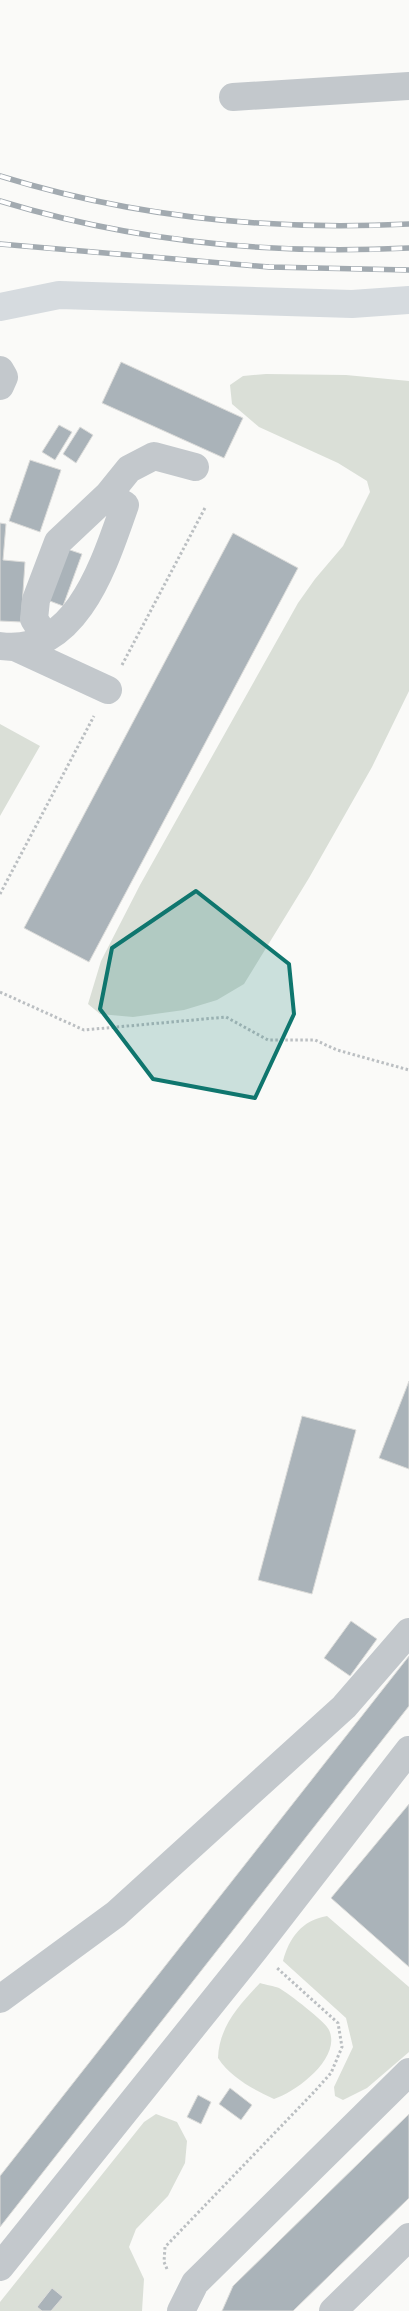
<svg xmlns="http://www.w3.org/2000/svg" width="409" height="2311" font-family="Overpass,sans-serif">
  <style>
    .green { fill: #dadfd7 }
    .building { fill: #aab3b9; stroke: #dcdcda }
    .lines { fill: none; stroke-linecap: round; stroke-linejoin: round }
    .path { stroke: #bbbfc2; stroke-width: 3; stroke-dasharray: 2.5 2.5; stroke-linecap: butt }
    .minor { stroke: #c3c8cc; stroke-width: 28 }
    .major { stroke: #d6dbdf; stroke-width: 28 }
    .rail-casing { stroke: #a2aab0; stroke-width: 5.5 }
    .rail { stroke: #fff; stroke-width: 4; stroke-dasharray: 11; stroke-linecap: butt }
    .marked { fill: #0f766e; fill-opacity: 0.2; stroke: #0f766e; stroke-width: 4; stroke-linejoin: round }
  </style>
  <rect width="100%" height="100%" fill="#fafaf8"/>
  <path class="green" d="M266,374l80,1 63,6v310l-37,76 -63,111 -65,106 -27,16 -33,10 -51,7 -33,-3 -12,-10 13,-43 39,-76 158,-282 17,-24 28,-33 27,-54 -3,-11 -29,-18 -79,-36 -27,-23 -2,-19 13,-9z
    M0,724l40,22 -40,70z
    M327,1916l82,71v65l-42,36 -24,12 -8,-4 -1,-9 19,-40 -7,-29 -63,-57c6,-23 19,-41 44,-45z
    M260,1983c6,2 14,3 19,5 9,5 47,34 50,42 13,28 -33,62 -55,69 -21,-10 -43,-21 -56,-41 1,-31 21,-53 42,-75z
    M156,2114l21,8 10,19 -2,22 -17,33 -32,33 -7,18 15,32 -2,32h-142v-9l144,-180z"/>
  <path class="building" d="M121,362l122,56 -19,40 -122,-55z
    M59,425l13,7 -17,28 -13,-8z
    M80,427l13,8 -17,28 -13,-9z
    M30,460l31,10 -21,62 -31,-11z
    M0,523l6,1 -3,36 22,2 -4,60 -21,-1z
    M233,533l65,35 -209,394 -65,-34z
    M61,547l21,7 -19,52 -21,-8z
    M409,1381v88l-30,-11z
    M302,1416l54,14 -44,164 -54,-14z
    M351,1621l26,18 -27,37 -26,-18z
    M409,1656v50l-409,521v-51z
    M409,1804v163l-78,-69z
    M230,2088l22,17 -11,15 -22,-16z
    M198,2095l13,7 -10,22 -14,-7z
    M409,2114v84l-116,113h-71l11,-25z
    M52,2288l11,9 -12,14h-9l-5,-4z"/>
  <g class="lines">
    <path class="path" d="M122,665l84,-159
      M0,894l94,-178
      M0,992l84,38 142,-13 42,23h47l22,10 72,20
      M167,2269l-3,-7 1,-15 149,-155 17,-19 11,-26 -4,-24 -61,-55"/>
    <path class="minor" d="M233,97l176,-11
      M0,370l4,7 -4,9
      M108,495l21,-26 25,-13 41,11
      M0,646c77,11 105,-85 125,-141l-17,-10 -50,47 -22,58 -2,19 12,19
      M17,648l91,42
      M0,1999l116,-85 228,-207 65,-75
      M0,2267l255,-318 154,-199
      M181,2311l14,-28 214,-211
      M333,2311l76,-74"/>
    <path class="major" d="M0,307l59,-12 293,9 57,-4"/>
    <defs>
      <path id="rail" d="M0,176c132,41 272,55 409,48
        M0,201c131,40 272,54 409,47
        M0,244l269,23 140,3"/>
    </defs>
    <use href="#rail" class="rail-casing"/>
    <use href="#rail" class="rail"/>
  </g>
  <path class="marked" d="M196,891l93,73 5,50 -39,84 -102,-19 -53,-70 12,-61z"/>
</svg>
